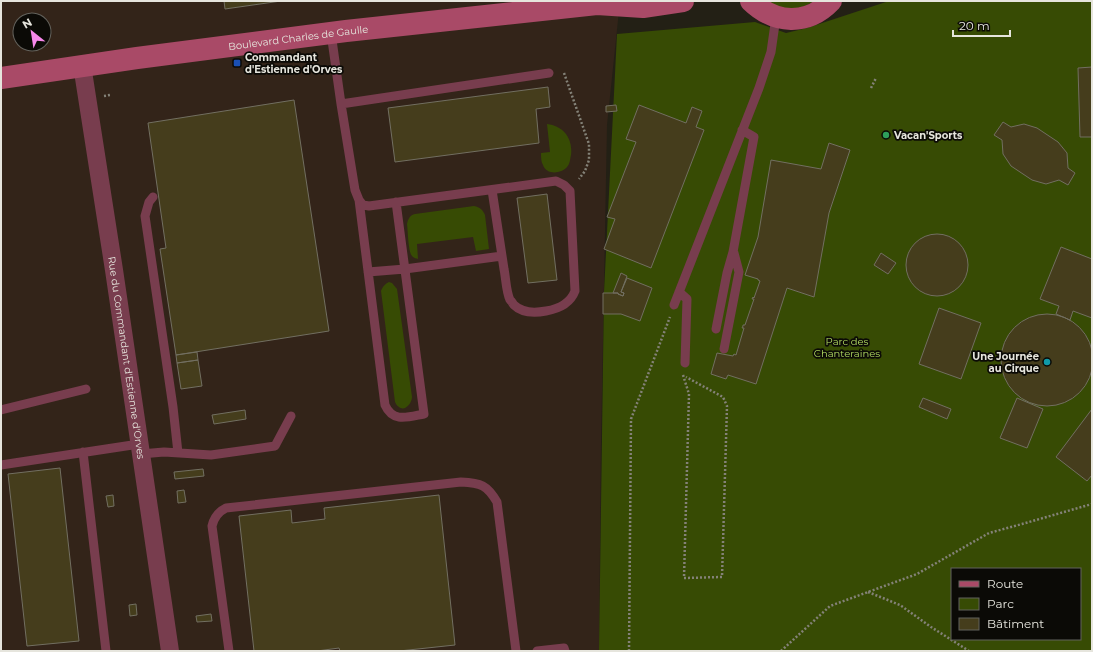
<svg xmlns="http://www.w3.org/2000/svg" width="1093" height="652" font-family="Montserrat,sans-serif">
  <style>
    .industrial { fill: #332419; fill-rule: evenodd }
    .green { fill: #374b04; fill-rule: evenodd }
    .building { fill: #453d1c; stroke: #726f61 }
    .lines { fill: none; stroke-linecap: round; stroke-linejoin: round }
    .path { stroke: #848278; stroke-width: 2.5; stroke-dasharray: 2 2; stroke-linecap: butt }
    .service { stroke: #783d4e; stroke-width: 9 }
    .minor { stroke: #783d4e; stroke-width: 18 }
    .secondary { stroke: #a94a67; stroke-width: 22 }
    .transit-dot { fill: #1a4fb4; stroke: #0b0a06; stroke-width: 1.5 }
    .leisure-dot { fill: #2e9e5b; stroke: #0b0a06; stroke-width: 1.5 }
    .culture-dot { fill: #0f9aa8; stroke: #0b0a06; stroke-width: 1.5 }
    .labels { text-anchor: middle; stroke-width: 3.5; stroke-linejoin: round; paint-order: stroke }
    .street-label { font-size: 10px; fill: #e6e5dd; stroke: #0b0a06 }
    .poi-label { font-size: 10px; font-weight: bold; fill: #e6e5dd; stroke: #0b0a06; text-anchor: start }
    .park-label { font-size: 10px; fill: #b5df64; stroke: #0b0a06 }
  </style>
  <rect width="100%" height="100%" fill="#232015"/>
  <path class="industrial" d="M1,1h619l-13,124 -6,320 -2,206h-598zM20,20h24v24h-24z"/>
  <path class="green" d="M766,1h49c-8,4 -18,10 -28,8 -7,-1 -14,-5 -21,-8z
    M889,1h203v650h-493l5,-359 13,-258 138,-12 31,11 21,-5zM952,569h128v70h-128z
    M547,124c17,2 26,15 24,31 -1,4 -1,9 -4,12 -6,7 -21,8 -24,-2 -2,-3 -2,-8 -2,-12l9,-1z
    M474,206c6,1 9,4 11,9l4,34 -13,2 -3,-14 -56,7 1,15c-2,-1 -3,0 -6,-3 -4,-5 -4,-25 -5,-32 1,-5 3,-9 8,-10z
    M389,282l3,1 5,6 15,108c0,6 -7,15 -13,10 -2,-1 -3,-3 -4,-5l-14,-111c2,-5 4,-7 8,-9z"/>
  <path class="building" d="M224,1h57l-56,8z
    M1092,67v70h-12l-2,-69z
    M548,87l2,20 -14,2 3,34 -144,19 -7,-54z
    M294,100l35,231 -153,24 -16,-106 6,-1 -18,-125z
    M616,105l1,6 -11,1v-6z
    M639,105l47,18 6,-16 10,4 -6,16 8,3 -53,138 -47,-19 11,-30 -8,-2 29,-75 -10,-3z
    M1003,122l8,5 13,-3 13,4 21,14 9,11 1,15 7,5 -7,12 -9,-5 -13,4 -14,-4 -21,-14 -8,-12 -1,-14 -8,-5z
    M829,143l21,7 -21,63 -15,84 -27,-9 -31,96 -28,-9 -2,4 -15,-5 6,-21 16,3 1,-2 2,1 8,-27h-2l1,-2v-1h2l9,-26h-2l1,-2 1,1 6,-17 -2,-1v-1l-13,-4 13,-38 13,-77 50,9z
    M547,194l10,86 -29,3 -11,-85z
    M906 265a31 31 0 1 1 62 0a31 31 0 1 1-62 0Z
    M1061,247l31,12v59l-19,-7 -3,9 -14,-6 3,-8 -19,-7z
    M881,253l15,10 -8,11 -14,-9z
    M621,273l6,3 -6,16 3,1 -1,3 -5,-2v-1h-5z
    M627,278l25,10 -12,33 -19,-7h-18v-21h15v1l5,2 1,-3 -3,-1z
    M939,308l42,15 -20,56 -42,-15z
    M1001 360a46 46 0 1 1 92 0a46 46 0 1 1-92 0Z
    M197,352l1,8 -21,3 -1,-8z
    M198,360l4,26 -21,3 -4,-26z
    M923,398l28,11 -4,10 -28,-12z
    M1017,398l26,11 -16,39 -27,-10z
    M1092,409v66l-5,6 -31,-24z
    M245,410l1,9 -32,5 -2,-9z
    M60,468l19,173 -52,5 -19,-172z
    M203,469l1,7 -29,3 -1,-7z
    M184,490l2,12 -8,1 -1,-12z
    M113,495l1,11 -6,1 -2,-11z
    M439,495l16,150 -56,6h-59l-1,-3 -22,3h-63l-15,-135 52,-6 1,13 33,-4 -1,-11z
    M136,604l1,11 -7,1 -1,-11z
    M211,614l1,7 -15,1 -1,-6z"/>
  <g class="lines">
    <path class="path" d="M564,73l25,71v16l-4,11 -6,8
      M871,88l5,-10
      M104,96l6,-1
      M683,375l6,19 -5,184 38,-1 5,-171 -4,-9 -37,-20
      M868,592l32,13 31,22 38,24
      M629,651l2,-232 39,-102
      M781,651l49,-45 87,-32 72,-41 33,-9 70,-20"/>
    <path class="service" d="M331,33l10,71 14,86 4,10 4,5 6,1 187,-25 8,4 6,6 5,100c-5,13 -17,18 -29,20 -11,2 -24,2 -32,-6 -1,-1 -3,-5 -4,-5 -4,-9 -4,-21 -6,-31 -4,-26 -8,-53 -12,-79
      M341,104l208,-31
      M153,197l-4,5 -4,14 28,191 5,46
      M359,200l26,205c8,18 23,12 39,9l-28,-212
      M368,272l37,-3 97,-13
      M679,292l8,7 -2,64
      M674,305l85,-217 12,-36 5,-35
      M716,329l11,-56 6,-21 21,-115 -12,-7
      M724,349l15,-77 -5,-19
      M1,410l85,-21
      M83,452l23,199
      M141,454l23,-2 47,3 64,-9 16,-30
      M1,465l138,-21
      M229,651l-17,-125c2,-9 6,-14 14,-18l235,-26c20,1 26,3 36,20l19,149
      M537,651l27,-3 1,3"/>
    <path class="minor" id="s1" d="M82,65l32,205 56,381"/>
    <g class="secondary">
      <path d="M751,1c24,23 56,25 80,0"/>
      <path id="s2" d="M1,78l136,-20 209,-27 251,-27 46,3 40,-6"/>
    </g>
  </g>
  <rect class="transit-dot" x="233" y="59" width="8" height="8" rx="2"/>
  <circle class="leisure-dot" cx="886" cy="135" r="4"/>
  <circle class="culture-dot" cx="1047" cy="362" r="4"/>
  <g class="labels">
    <g class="street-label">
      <text dy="4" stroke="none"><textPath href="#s2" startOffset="300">Boulevard Charles de Gaulle</textPath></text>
      <text dy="4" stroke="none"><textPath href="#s1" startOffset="296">Rue du Commandant d'Estienne d'Orves</textPath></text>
    </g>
    <g class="poi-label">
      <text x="245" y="61">Commandant<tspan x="245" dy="12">d'Estienne d'Orves</tspan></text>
      <text x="894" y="139">Vacan'Sports</text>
      <text x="1039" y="360" text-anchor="end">Une Journée<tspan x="1039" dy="12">au Cirque</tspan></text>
    </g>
    <g class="park-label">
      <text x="847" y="345">Parc des<tspan x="847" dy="12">Chanteraines</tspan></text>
    </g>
  </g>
  <rect width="1093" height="652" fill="none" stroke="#e6e5dd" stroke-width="4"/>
  <rect x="951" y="568" width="130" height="72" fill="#0b0a06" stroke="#63625c"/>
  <rect x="959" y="581" width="20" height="6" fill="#a94a67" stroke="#63625c"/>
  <text x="987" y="588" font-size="12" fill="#e6e5dd">Route</text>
  <rect x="959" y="598" width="20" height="12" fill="#374b04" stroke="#63625c"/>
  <text x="987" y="608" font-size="12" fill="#e6e5dd">Parc</text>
  <rect x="959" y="618" width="20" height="12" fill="#453d1c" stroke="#63625c"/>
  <text x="987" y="628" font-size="12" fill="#e6e5dd">Bâtiment</text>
  <g transform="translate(32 32) rotate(330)"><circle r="19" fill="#0b0a06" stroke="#63625c"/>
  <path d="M0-3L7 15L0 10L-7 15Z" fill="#f788ec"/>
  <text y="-6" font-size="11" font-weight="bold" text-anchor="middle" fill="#e6e5dd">N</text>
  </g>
  <path d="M953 30v6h57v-6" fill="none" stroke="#e6e5dd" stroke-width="2"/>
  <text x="959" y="30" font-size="12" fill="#e6e5dd" stroke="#0b0a06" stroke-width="3" paint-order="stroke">20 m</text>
</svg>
